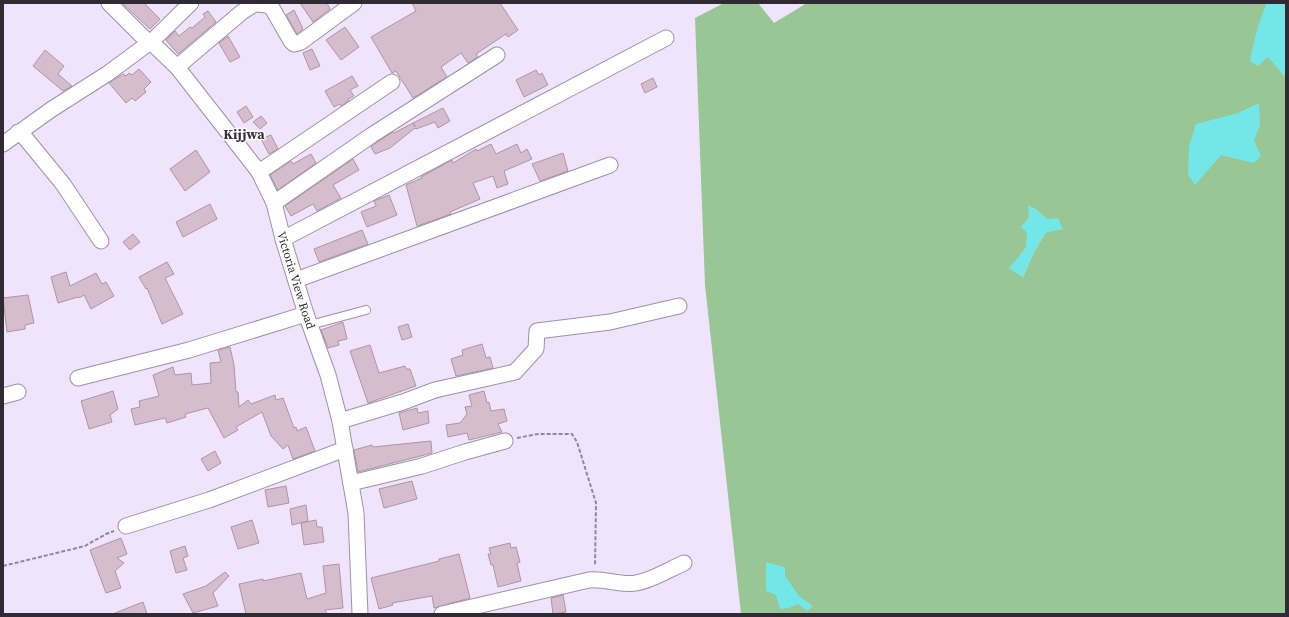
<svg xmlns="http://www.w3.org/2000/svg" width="1289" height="617" font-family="'Source Serif 4',serif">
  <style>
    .green { fill: #98c694; fill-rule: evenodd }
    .water { fill: #73e7e7 }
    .building { fill: #d6bdcd; stroke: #ad95a4 }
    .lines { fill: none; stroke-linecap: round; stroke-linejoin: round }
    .service-casing { stroke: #9c91a8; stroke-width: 10 }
    .minor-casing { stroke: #9c91a8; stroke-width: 17 }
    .path { stroke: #918899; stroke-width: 2; stroke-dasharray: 4 2; stroke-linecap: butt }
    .service { stroke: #fff; stroke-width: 8 }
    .minor { stroke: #fff; stroke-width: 15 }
    .labels { text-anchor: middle; stroke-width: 3; stroke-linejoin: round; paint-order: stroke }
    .street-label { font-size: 12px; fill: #2f2a33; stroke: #fff }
    .quarter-label { font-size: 14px; font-weight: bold; fill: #382f42; stroke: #fff }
  </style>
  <rect width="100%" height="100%" fill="#f0e4fd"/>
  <path class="green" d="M724,3h34l16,20 33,-20h479v611h-545l-36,-329 -10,-267zM1034,208l13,11 -2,14 -12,21 -10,23 -13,-9 16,-20 3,-30z"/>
  <path class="water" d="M1267,3h19v73h-2l-16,-19 -10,9 -8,-5c4,-20 8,-39 17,-58z
    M1259,103l1,22 -6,15 7,16 -7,7 -33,-8 -26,30 -7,-10 1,-29 7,-22 42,-11z
    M1028,205l6,3 13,11 11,-1 5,11 -18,4 -12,21 -10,23 -14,-9 17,-20 1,-15 -6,-6 8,-10z
    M766,562l19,5v9l14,20 14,10 -6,5 -9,-7 -9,4 -9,1 -4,-14 -10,-4z"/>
  <path class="building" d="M122,3h22l16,16 -10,10z
    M300,3h27l3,6 -17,13z
    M412,3h88l18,27 -10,7 -2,-3 -30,20 2,3 -10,6 -7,-10 -20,14 6,10 -34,21 -17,-27 -4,2 -21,-36 45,-26z
    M294,10l9,19 -6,5 -11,-19z
    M208,11l8,11 -38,32 -12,-14 9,-9 4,5 11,-9 2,1 13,-11 -2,-3z
    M345,27l14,20 -18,13 -15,-20z
    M228,36l12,21 -10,5 -11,-19z
    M312,49l8,17 -10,4 -7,-17z
    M45,50l19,16 -6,8 14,12 -9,5 -30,-25z
    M139,69l12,13 -7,7 2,3 -11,9 -3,-3 -6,5 -17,-20 14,-9 3,2 3,-3 3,2z
    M536,70l3,5 3,-2 6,12 -24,12 -8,-17z
    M352,76l6,10 -8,4 4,6 -6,3 1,1 -8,6 -1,-2 -6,3 -9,-16z
    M653,78l4,9 -12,6 -4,-9z
    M246,106l7,11 -9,6 -7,-11z
    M443,108l7,13 -12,7 -3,-6 -19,7 -1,-1 -25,20 -15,6 -4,-7 6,-5 16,-10 1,1 19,-10 2,4 -2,-4z
    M261,116l6,7 -7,6 -7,-7z
    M271,135l7,14 -9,5 -8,-15z
    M491,144l5,10 21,-10 4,9 6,-4 5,10 -28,12 4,13 -11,4 -4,-12 -20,7 7,16 -30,13 1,2 -34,12 -11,-41 16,-7 -1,-1 31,-17 1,3 23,-14 1,2z
    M196,150l14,22 -25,19 -15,-22z
    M563,153l5,18 -28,10 -8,-17z
    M311,154l5,9 -38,27 -8,-15 21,-14 2,3z
    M353,159l6,11 -26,15 8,13 -24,13 -4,-7 -22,12 -6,-10z
    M389,195l8,20 -30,12 -6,-15 15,-6 -2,-5z
    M210,204l7,15 -34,18 -7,-15z
    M362,230l6,14 -49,18 -5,-13z
    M133,234l7,8 -10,8 -7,-8z
    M167,262l7,12 -9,4 18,36 -21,10 -15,-36 -1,1 -7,-12z
    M66,272l4,14 26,-13 6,11 4,-2 8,14 -23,13 -7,-14 -5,3 -1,-1 -20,6 -7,-26z
    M28,295l6,28 -9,2v4l-18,3 -4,-34z
    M343,322l4,17 -9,2 1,4 -11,3 -7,-18z
    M408,324l4,13 -10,3 -4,-13z
    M482,344l4,14 4,-1 3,11 -37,8 -5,-17 12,-4 -1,-5z
    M370,345l9,28 26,-7 1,3h4l6,17 -48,17 -18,-52z
    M230,347l4,18 2,27h2l1,15 9,-7 3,4 24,-9 1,5 7,-2 11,30 2,-1 1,4 9,-4 9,24 -22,8 -5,-14 -5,4 -12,-13 -9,-24 -26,15 2,3 -14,8 -16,-30 -23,6 1,3 -19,6 -2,-5 -30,7 -4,-16 9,-2 -1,-6 20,-5 -6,-21 20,-8 2,8 16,-2 1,12 19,-2 -1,-20 11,-1 -3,-12z
    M113,391l5,18 -8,6 2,7 -23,7 -8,-28z
    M484,391l3,12 2,-1 2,9 13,-2 3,12 -9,3 4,8 -33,8 -2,-7 -19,4 -2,-12 14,-2 7,-9 -2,-7 7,-1 -3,-11z
    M417,408l1,5 10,-2 1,12 -26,7 -4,-17z
    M431,441l1,12 -74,19 -4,-22 18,-5 1,2z
    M215,451l6,12 -13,8 -7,-12z
    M412,481l5,18 -33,9 -5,-19z
    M286,486l3,17 -21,4 -3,-17z
    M306,505l2,16 -16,4 -2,-16z
    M252,520l7,23 -21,6 -7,-22z
    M316,520l1,7h5l2,15 -20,3 -3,-22z
    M121,538l6,16 -10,4 7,5 -9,8 6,17 -15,5 -16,-43z
    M510,543l1,5 5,-1 4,15 -3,1 4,18 -23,6 -5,-22h-2l-3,-11h3l-2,-6z
    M185,546l3,10 -5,2 4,12 -11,3 -6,-22z
    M459,554l11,44 -36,10 -2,-12 -40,7 1,2 -14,4 -8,-31 68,-17v-2z
    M339,564l4,44 -18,2 2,4h-81l-7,-30 24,-5v2l38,-8 6,26 19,-6 -3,-27z
    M225,572l4,4 -16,17 5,13 -25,7 -10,-19 23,-8z
    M563,595l3,17 -13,2 -2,-16z
    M143,602l4,12h-32v-1z"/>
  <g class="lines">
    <defs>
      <path id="service" d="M310,325l56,-15"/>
      <g id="minor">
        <path id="s1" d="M109,3l40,40 2,-1 26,25 82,105 15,31 9,36 23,75 22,61 12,46 16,92 4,101"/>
        <path d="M151,42l40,-39"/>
        <path d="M177,67l65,-55 11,-7 5,-1 9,1 5,3 19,33 3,3 7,-2 53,-39"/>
        <path d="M18,132l4,2 41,50 38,57"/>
        <path d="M3,144l49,-35 55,-35 42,-31"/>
        <path d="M259,172l133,-90"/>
        <path d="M274,203l98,-68 125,-80"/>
        <path d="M283,239l383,-201"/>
        <path d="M296,280l314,-115"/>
        <path d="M78,378l111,-28 117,-36"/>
        <path d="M3,396l15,-4"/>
        <path d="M340,421l63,-19 32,-12 80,-18 21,-23 1,-18 73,-9 69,-16"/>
        <path d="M351,483l71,-17 43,-14 40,-11"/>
        <path d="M126,526l83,-26 136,-51"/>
        <path d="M442,614l147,-34c16,-2 31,6 47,3 15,-2 34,-14 48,-20"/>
      </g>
    </defs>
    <use href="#service" class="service-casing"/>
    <use href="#minor" class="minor-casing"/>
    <path class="path" d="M517,438l21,-4h34l5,8 19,61 -1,63
      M3,566l82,-20 21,-12 8,-3"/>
    <use href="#service" class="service"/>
    <use href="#minor" class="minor"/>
  </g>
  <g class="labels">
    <g class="street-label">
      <text dy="4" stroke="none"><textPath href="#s1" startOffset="343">Victoria View Road</textPath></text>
    </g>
    <g class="quarter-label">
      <text x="244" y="139">Kijjwa</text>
    </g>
  </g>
  <rect width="1289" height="617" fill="none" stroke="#2f2a33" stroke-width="8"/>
</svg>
